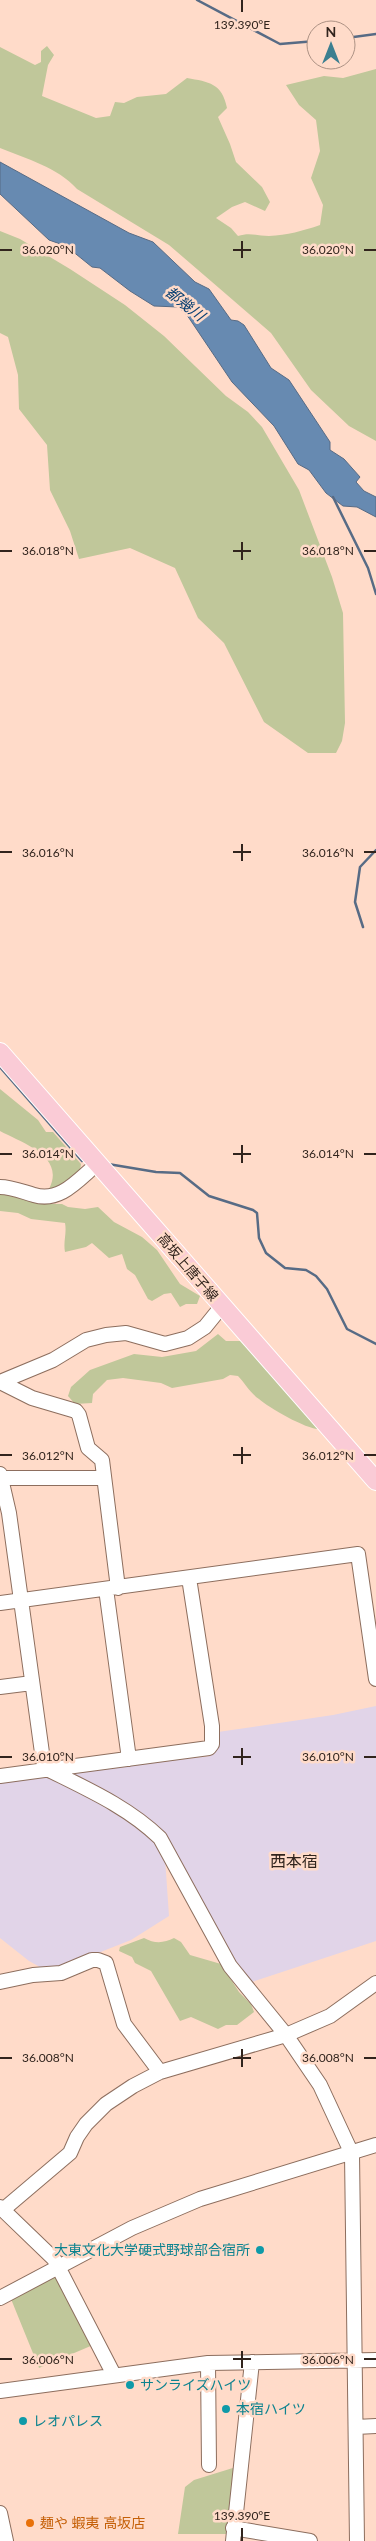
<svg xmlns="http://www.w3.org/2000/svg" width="376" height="2541" font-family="Lato,'Noto Sans JP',sans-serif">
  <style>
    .industrial { fill: #e1d4e8 }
    .green { fill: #c0c79a }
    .water { fill: #678ab1; stroke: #576b85 }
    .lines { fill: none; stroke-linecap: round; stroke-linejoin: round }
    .stream { stroke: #576b85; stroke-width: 2.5 }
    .minor-casing { stroke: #8d6e5e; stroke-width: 16 }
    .major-casing { stroke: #fff; stroke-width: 20 }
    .minor { stroke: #fff; stroke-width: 14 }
    .major { stroke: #facbd6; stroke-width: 18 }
    .ticks { fill: none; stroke: #31241d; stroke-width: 2 }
    .culture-dot { fill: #0f9aa8; stroke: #ffdbc9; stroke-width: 2 }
    .food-dot { fill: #e8710a; stroke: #ffdbc9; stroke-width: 2 }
    .labels { text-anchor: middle; stroke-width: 5; stroke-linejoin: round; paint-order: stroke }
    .street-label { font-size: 14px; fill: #31241d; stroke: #ffdbc9 }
    .culture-label { font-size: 14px; fill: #0d838f; stroke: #ffdbc9; text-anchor: start }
    .food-label { font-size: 14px; fill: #c56008; stroke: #ffdbc9; text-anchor: start }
    .water-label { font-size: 15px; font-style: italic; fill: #0b4173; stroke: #ffdbc9 }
    .quarter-label { font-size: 16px; fill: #31241d; stroke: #ffdbc9 }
    .ticks-label { font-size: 12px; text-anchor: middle; fill: #31241d; stroke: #ffdbc9; stroke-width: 5; stroke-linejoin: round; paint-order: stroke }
  </style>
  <rect width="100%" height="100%" fill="#ffdbc9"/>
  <path class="industrial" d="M376,1706v235l-124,41 -13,-12 -70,-129 -100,-68 141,-17 4,-5 4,-19 115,-17z
    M47,1775l69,36 37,28 12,19 4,58 -38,24 -71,28 -20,-1 -11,-6 -29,-23v-157z"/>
  <path class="green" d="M47,46l7,9 -6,10 -6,31 54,22 14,-2 5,-14 9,1 13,-6 29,-3 21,-16c22,4 35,5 40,30l-9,9 12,27 6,18 26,25 8,15 -5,9 -20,-9 -13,5 -16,11 15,10 7,8c12,-4 19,0 31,0 18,-1 34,-5 51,-11l3,-20 -12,-27 9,-27 -4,-31 -17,-15 -13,-20 38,-9 19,2 33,-9v372l-27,-15 -38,-36 -40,-57 -52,-45 -50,-43 -92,-56c-20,-22 -50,-30 -77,-41v-101l35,18 6,-3v-11z
    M0,231l20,8 50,30 55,36 39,31 62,60 22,16 14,15 37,63 33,87 11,36 2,110 -3,18 -6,12h-28l-44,-31 -40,-79 -26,-25 -23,-50 -45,-20 -51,11 -9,-28 -20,-41 -3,-45 -28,-36 -1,-34 -10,-38 -8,-4z
    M0,1089l38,31 8,12h7l28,32 -1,7 -26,20 -5,-2c17,-33 -27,-46 -49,-58z
    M0,1192l41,12h21l6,3 17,2 13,-2 16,15 28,15 15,13 23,34 20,12 -3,8h-11l-6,3 -9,-14 -7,1 -12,7 -4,-2 -13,-24 -8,-6 -5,-15 -13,4 -17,-15 -6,4 -21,5c-2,-11 2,-18 0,-29l-34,-4 -13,-6 -18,-2z
    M218,1334l8,7h17l78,88c-12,2 -52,-21 -62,-30 -9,-6 -14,-16 -21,-23l-8,-1 -7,4 -51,9 -11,-5 -38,-5 -16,2 -14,14 -1,9 -17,1 -7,-8 3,-9 19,-17 44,-16 28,3 34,-6z
    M144,1938c11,6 20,5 30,0l7,4 9,13 31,9 18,28 12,12 3,8 -17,13h-11l-8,4 -27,-12 -11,4 -29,-50 -16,-8 -3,-6 -13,-6 1,-4z
    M56,2275l37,70 -54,23 -28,-69z
    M236,2467l-9,67h-49l7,-47 9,-7z"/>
  <path class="water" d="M0,162l129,71 24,9 42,40 14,7 22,31 7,1 6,4 27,43 18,12 41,62v8l14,9 16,18 -4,5 8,9 12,6v20l-19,-10 -14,-1 -17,-13 -17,-23 -11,-6 -24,-38 -42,-44 -43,-64 -11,-11 -24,-1 -24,-15 -30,-23 -8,-1 -26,-21 -17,-6 -49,-46z"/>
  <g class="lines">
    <path class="stream" d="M197,0l83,44 36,-3
      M346,38l30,-4
      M333,497l35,71 8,26
      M363,927l-8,-25 5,-35 16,-17
      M0,1067l82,94
      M108,1164l48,8 24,1 29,23 44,14 4,3 2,25 7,15 19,15 21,2 10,6 11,13 20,40 29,15"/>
    <defs>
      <path id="minor" d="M0,1187c12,0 23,5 34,8 26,8 44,-15 63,-31
        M0,1382l32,16 44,13 3,4 9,33 14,12 16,128
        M0,1382l53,-22 33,-20 20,-5 20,-2 39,11 23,-6 17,-11 17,-21
        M0,1474l9,39 34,247 4,9c40,20 81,38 113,69l70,128 56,69 34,50 32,69 5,387
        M1,1478h102
        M106,1589l23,170
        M0,1603l358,-49 18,125
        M0,1687l32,-4
        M0,1776l209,-28 3,-4v-18l-23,-148
        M0,1982l33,-7 28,-2 31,-13h6l8,3 18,61 36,48
        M0,2207l54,52 60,116
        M4,2209l66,-56 7,-16 9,-13 20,-20 27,-18 27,-14 126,-37 44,-19 46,-33
        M0,2298l132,-70 68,-29 176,-54
        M208,2363l1,102
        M0,2391l208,-28 168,-3
        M356,2427l20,-1
        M0,2513l6,28
        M233,2528l77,13
        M233,2541l19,-179"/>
      <path id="major" d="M0,1052l376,429"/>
    </defs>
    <use href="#minor" class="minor-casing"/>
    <use href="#major" class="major-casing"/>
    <use href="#minor" class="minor"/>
    <use href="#major" class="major"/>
  </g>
  <path class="ticks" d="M242,0v12M242,241v17M0,250h12M233,250h18M364,250h12M242,542v18M0,551h12M233,551h18M364,551h12M242,844v17M0,852h12M233,852h18M364,852h12M242,1145v18M0,1154h12M233,1154h18M364,1154h12M242,1447v17M0,1455h12M233,1455h18M364,1455h12M242,1748v17M0,1757h12M233,1757h18M364,1757h12M242,2049v18M0,2058h12M233,2058h18M364,2058h12M242,2351v17M0,2359h12M233,2359h18M364,2359h12M242,2528v13"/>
  <g class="culture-dot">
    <circle cx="260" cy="2250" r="5"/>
    <circle cx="130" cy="2385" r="5"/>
    <circle cx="226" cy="2409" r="5"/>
    <circle cx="23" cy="2421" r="5"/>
  </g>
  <circle class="food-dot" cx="30" cy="2523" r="5"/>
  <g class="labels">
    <g class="street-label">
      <text transform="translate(188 1267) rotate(49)" y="5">高坂上唐子線</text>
    </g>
    <g class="culture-label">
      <text x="250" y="2255" text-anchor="end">大東文化大学硬式野球部合宿所</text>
      <text x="140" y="2390">サンライズハイツ</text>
      <text x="236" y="2414">本宿ハイツ</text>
      <text x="33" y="2426">レオパレス</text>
    </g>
    <g class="food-label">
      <text x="40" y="2528">麺や 蝦夷 高坂店</text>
    </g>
    <g class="water-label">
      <text transform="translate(185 304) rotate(38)" y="5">都幾川</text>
    </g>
    <g class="quarter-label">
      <text x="294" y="1867">西本宿</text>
    </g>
  </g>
  <g class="ticks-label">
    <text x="242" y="29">139.390°E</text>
    <text x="48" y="254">36.020°N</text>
    <text x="328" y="254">36.020°N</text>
    <text x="48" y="555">36.018°N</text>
    <text x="328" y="555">36.018°N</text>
    <text x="48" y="857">36.016°N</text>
    <text x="328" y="857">36.016°N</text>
    <text x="48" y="1158">36.014°N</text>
    <text x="328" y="1158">36.014°N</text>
    <text x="48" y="1460">36.012°N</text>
    <text x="328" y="1460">36.012°N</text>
    <text x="48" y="1761">36.010°N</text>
    <text x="328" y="1761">36.010°N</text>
    <text x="48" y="2062">36.008°N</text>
    <text x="328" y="2062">36.008°N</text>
    <text x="48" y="2364">36.006°N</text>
    <text x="328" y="2364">36.006°N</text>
    <text x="242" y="2520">139.390°E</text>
  </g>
  <g transform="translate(331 45)"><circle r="24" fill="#ffdbc9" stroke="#ad9284"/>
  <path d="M0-4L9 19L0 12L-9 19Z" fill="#3c7f90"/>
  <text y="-8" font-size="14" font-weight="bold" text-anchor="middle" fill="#31241d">N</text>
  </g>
</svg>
